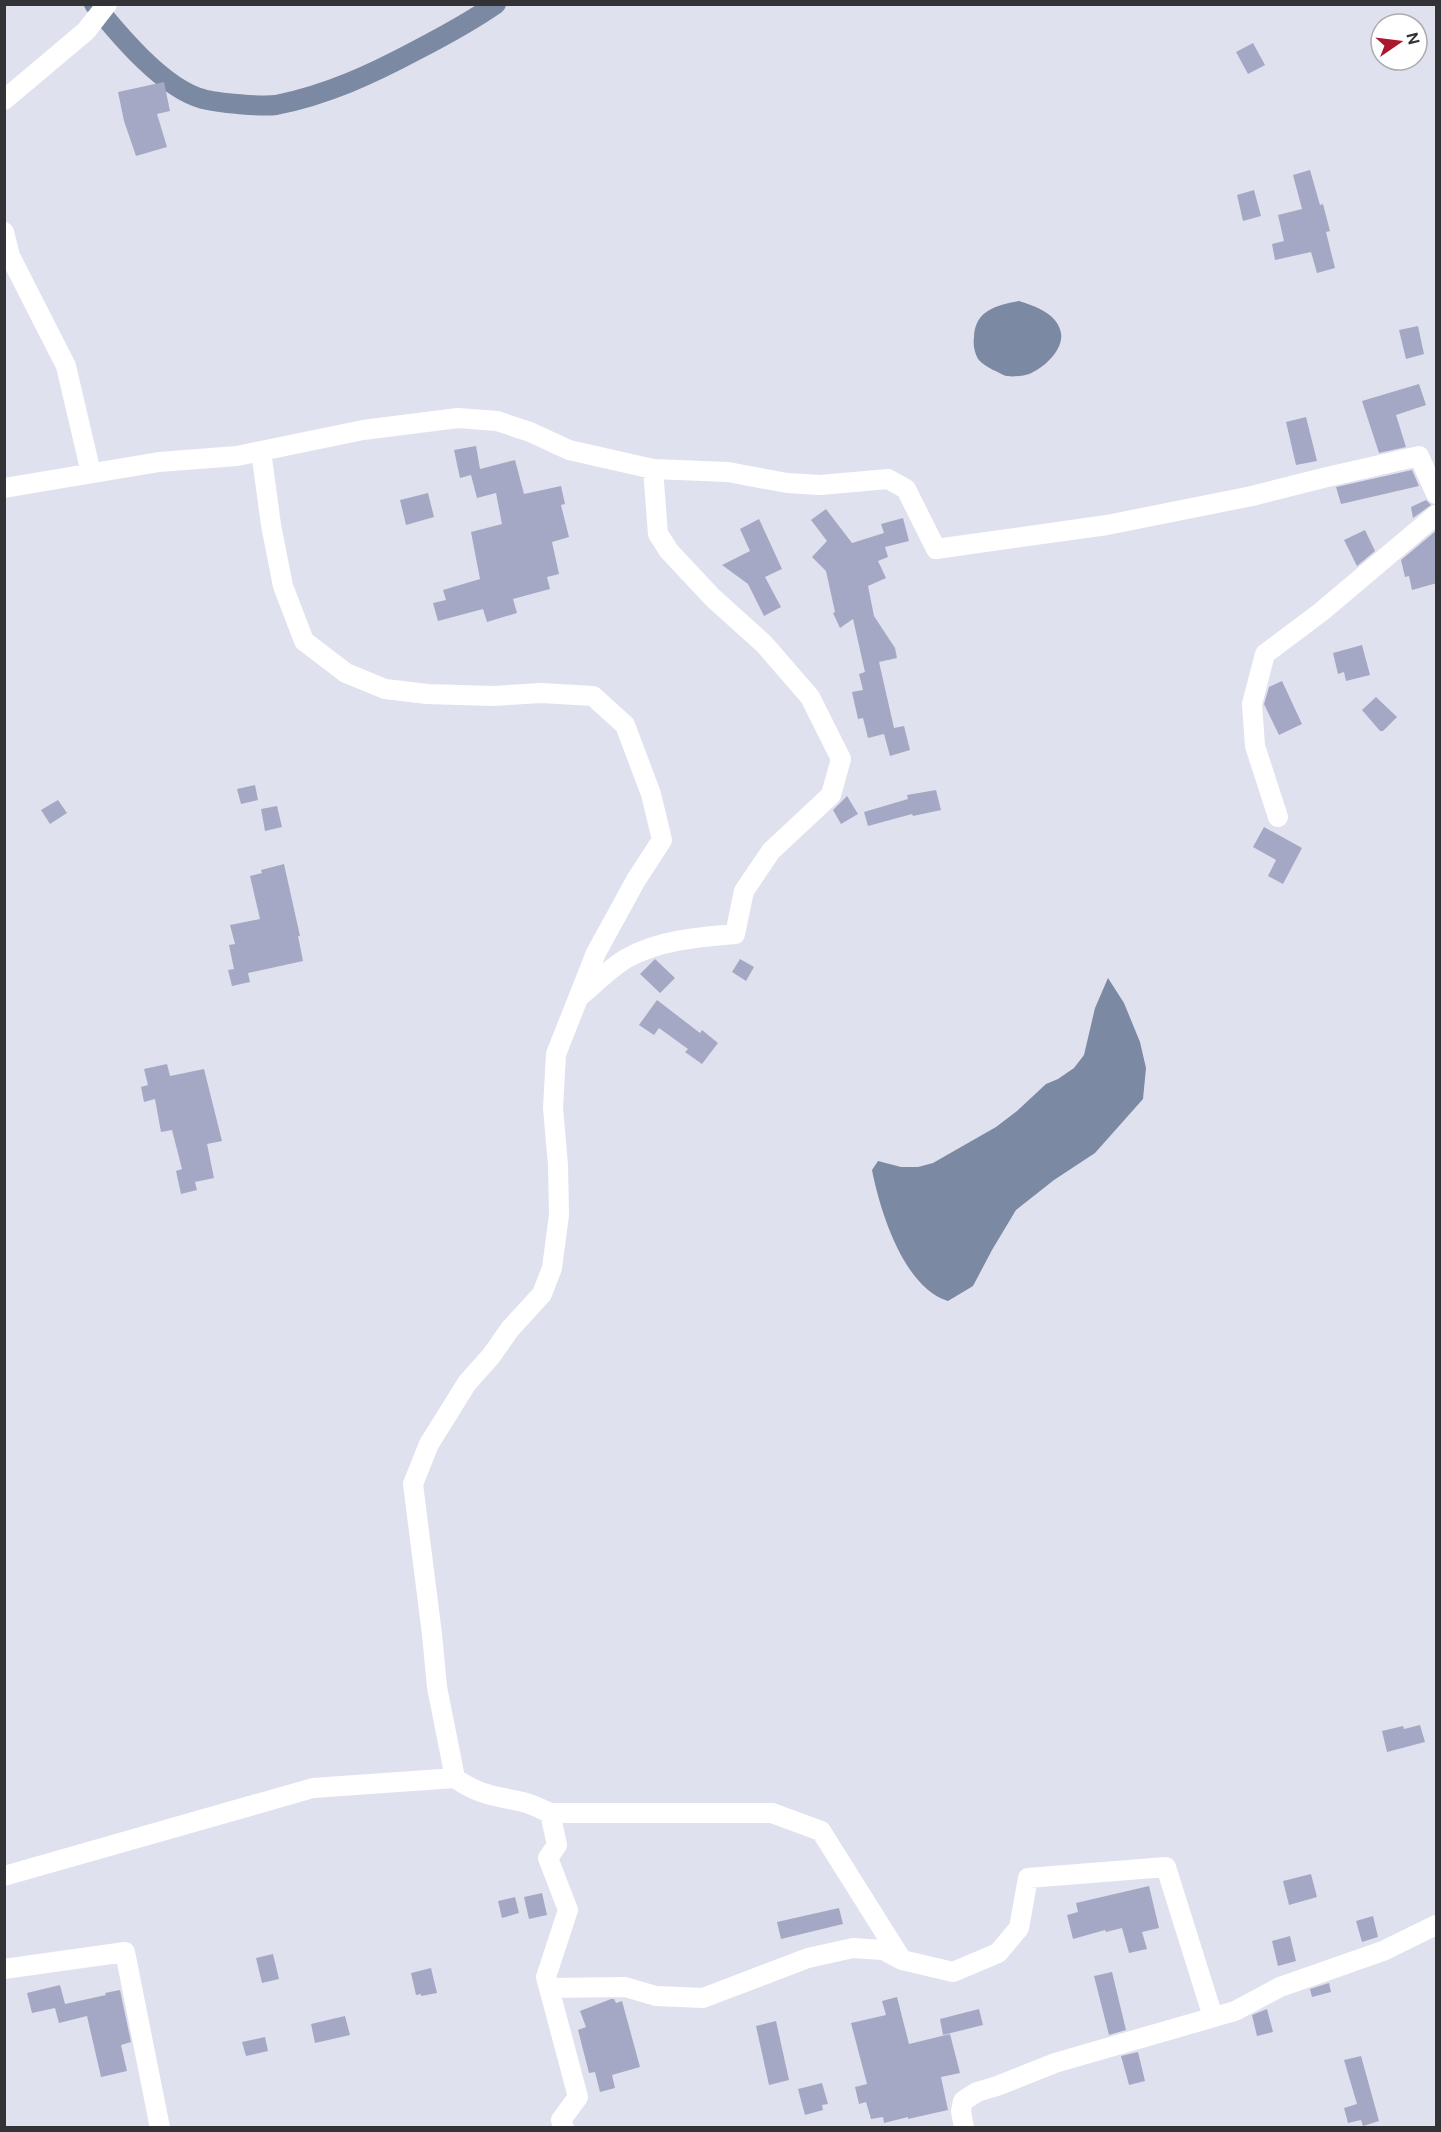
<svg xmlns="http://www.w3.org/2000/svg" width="1441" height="2132" font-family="'DM Sans',sans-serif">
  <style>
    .water { fill: #7c89a2 }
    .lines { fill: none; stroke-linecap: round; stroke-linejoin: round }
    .canal { stroke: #7c89a2; stroke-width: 20 }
    .building { fill: #a5a8c4 }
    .street { stroke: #fff; stroke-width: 20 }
  </style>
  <rect width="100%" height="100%" fill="#e0e1ee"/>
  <path class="water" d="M1019,301c16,5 39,13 42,32 3,17 -18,36 -32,41 -5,2 -18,3 -23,2 -4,-1 -9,-5 -13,-6 -5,-3 -11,-6 -15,-11 -4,-7 -5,-15 -4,-22 1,-27 23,-32 45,-36z
    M1108,978l16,25 16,39 6,26 -3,31 -48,54 -41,27 -38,30 -24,40 -19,36 -25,15c-44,-13 -68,-90 -76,-131l6,-9 23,6h17l15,-4 63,-36 21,-16 29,-27 12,-5 16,-11 10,-13 11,-47z"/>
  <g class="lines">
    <path class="canal" d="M94,4c25,31 70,85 109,95 14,4 60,8 73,6 51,-10 96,-31 141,-55 27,-14 53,-28 79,-46"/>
  </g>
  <path class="building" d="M1253,43l12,22 -17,9 -12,-22z
    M164,82l6,29 -13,3 10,33 -31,9 -12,-35 -6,-29z
    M1310,170l10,35 3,-1 7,27 -4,1 9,36 -18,5 -6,-21 -36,8 -3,-16 12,-3 -6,-26 24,-6 -9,-34z
    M1254,190l7,26 -18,5 -6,-26z
    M1418,326l6,28 -18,5 -7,-29z
    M1419,384l7,21 -30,10 10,32 -27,6 -17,-52z
    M1306,417l11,44 -21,4 -10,-43z
    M476,446l4,23 35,-9 9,34 37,-8 4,18 -4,1 8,32 -17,5 7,32 -12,3 3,12 -37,10 4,14 -30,9 -4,-13 -45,12 -5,-18 13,-3 -3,-10 37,-11 -9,-47 31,-8 -6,-31 -19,5 -6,-23 -11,3 -6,-28z
    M1412,470l7,16 -78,18 -5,-17z
    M428,493l6,24 -28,8 -6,-25z
    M1426,500l5,5 -18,13 -2,-11z
    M826,509l26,34 32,-10 -3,-9 22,-6 6,23 -24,6 3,10 -10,4 8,17 -18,8 6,30 21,32 2,10 -18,4 15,66 10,-2 6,24 -20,6 -6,-22 -16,4 -5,-20 -5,1 -6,-27 11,-2 -4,-16 6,-2 -12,-53 -13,9 -7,-15 2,-1 -9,-41 -14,-14 15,-16 -16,-21z
    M759,519l23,50 -17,8 16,30 -17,9 -16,-32 -26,-19 28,-14 -10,-22z
    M1365,530l10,21 -18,15 -13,-26z
    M1437,530v53l-25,7 -3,-14 -4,1 -4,-17z
    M1362,645l8,30 -24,6 -2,-9 -6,2 -5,-21z
    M1282,681l20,43 -23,11 -15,-31 5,-17z
    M1376,697l21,20 -14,14h-3l-18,-21z
    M255,785l3,15 -17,4 -4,-15z
    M936,790l5,20 -28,6 -1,-2 -44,12 -4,-14 44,-13 -1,-4z
    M847,796l11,18 -17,10 -8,-14z
    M58,800l9,13 -17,11 -9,-14z
    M277,806l5,21 -17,4 -4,-22z
    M1264,827l38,21 -19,36 -15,-8 8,-16 -23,-13z
    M284,864l16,72h-2l5,25 -55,12 2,9 -18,4 -4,-16 6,-1 -5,-24 6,-1 -5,-19 30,-6 -10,-43 12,-3 -1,-3z
    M655,959l20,19 -15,15 -20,-19z
    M740,959l14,8 -8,14 -14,-9z
    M657,1000l43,33 2,-3 16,13 -16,21 -17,-12 3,-3 -29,-21 -5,7 -15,-10z
    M167,1064l3,12 34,-7 18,72 -15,3 7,34 -19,4 2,8 -16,4 -5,-23 6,-2 -10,-39 -11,2 -6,-33 -11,3 -3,-15 7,-2 -4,-16z
    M1420,1725l5,17 -38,10 -5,-21 21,-5 1,3z
    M1311,1874l6,23 -28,8 -6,-24z
    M1149,1886l10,42 -17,4 5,17 -18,4 -7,-25 -16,4 -1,-2 -32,9 -6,-24 11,-3 -2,-9z
    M542,1893l5,22 -18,4 -5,-22z
    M515,1897l4,16 -17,5 -4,-17z
    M839,1908l4,16 -62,15 -4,-17z
    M1373,1916l5,21 -16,5 -6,-21z
    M1290,1936l6,25 -18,5 -6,-25z
    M273,1954l6,25 -17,4 -6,-25z
    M431,1968l6,25 -16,3v-2l-5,1 -5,-22z
    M1112,1972l14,58 -17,5 -15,-59z
    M1329,1983l2,9 -19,5 -2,-8z
    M60,1985l5,19 41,-9 -1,-2 15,-3 11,52 -10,3 6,26 -26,6 -14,-61 -28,7 -4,-15 -23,5 -5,-20z
    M897,1997l12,47 41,-10 10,39 -19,4 7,33 -40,9v-2l-24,6 -1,-6 -12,2 -5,-17 -7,2 -4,-17 12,-3 -16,-61 35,-8 -4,-14z
    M611,1999h3l2,4 6,-2 18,66 -28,8 3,13 -15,4 -5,-20 -6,1 -11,-43 8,-3 -6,-16z
    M979,2009l4,16 -40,10 -3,-16z
    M1267,2009l6,23 -16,4 -5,-21z
    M345,2016l5,19 -35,8 -4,-19z
    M776,2021l13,59 -20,5 -13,-59z
    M265,2037l3,14 -22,5 -4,-14z
    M1138,2052l7,29 -16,4 -8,-29z
    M1361,2056l18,65 -16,5 -2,-6 -13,3 -4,-15 13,-4 -13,-44z
    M822,2083l6,21 -6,1 1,5 -18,5 -7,-26z"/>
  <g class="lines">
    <path class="street" d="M4,100l82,-69 21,-27
      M4,232l6,24 56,110 25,107
      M4,488l155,-26 78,-6 24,-5
      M1278,817l-23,-71 -3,-42 13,-50 56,-42 115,-97
      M580,996c15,-12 30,-28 47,-38 32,-18 72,-21 108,-24l9,-43 27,-40 60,-56 10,-36 -31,-62 -46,-53 -52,-47 -43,-46 -11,-17 -5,-65
      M550,1813h222l49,18 81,129
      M4,1876l309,-88 142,-10
      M4,1969l121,-17 35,176
      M549,1988l76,-1 31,9 47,2 105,-40 45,-10 30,2 19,10 51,12 45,-19 21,-25 9,-50 138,-11 47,150
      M564,2128l-3,-8 17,-23 -32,-120 22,-67 -20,-52 9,-13 -7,-32c-9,-4 -18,-9 -27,-11 -27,-6 -45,-7 -68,-24l-18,-91 -5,-53 -19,-150 16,-40 38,-61 24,-27 19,-27 32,-35 10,-26 7,-53 -1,-50 -5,-57 3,-54 40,-101 40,-73 26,-40 -11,-46 -26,-69 -32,-29 -52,-3 -48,3 -66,-2 -42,-5 -39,-16 -42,-32 -21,-55 -12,-61 -10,-74 102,-21 95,-12 39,3 33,11 39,18 84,19 75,3 59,11 33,2 68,-6 18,10 30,60 171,-24 145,-29 71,-18 96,-22 17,38
      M964,2128l-3,-17 2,-10 14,-9 20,-6 58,-23 180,-52 45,-24 103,-36 53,-26"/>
  </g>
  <rect width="1441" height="2132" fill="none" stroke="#323237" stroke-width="12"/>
  <g transform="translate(1399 42) rotate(76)"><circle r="28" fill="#ffffff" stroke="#adadaf" stroke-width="1.5"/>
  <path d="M0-4.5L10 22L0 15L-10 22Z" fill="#ac172c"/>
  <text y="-9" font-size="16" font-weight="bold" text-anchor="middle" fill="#323237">N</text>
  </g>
</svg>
